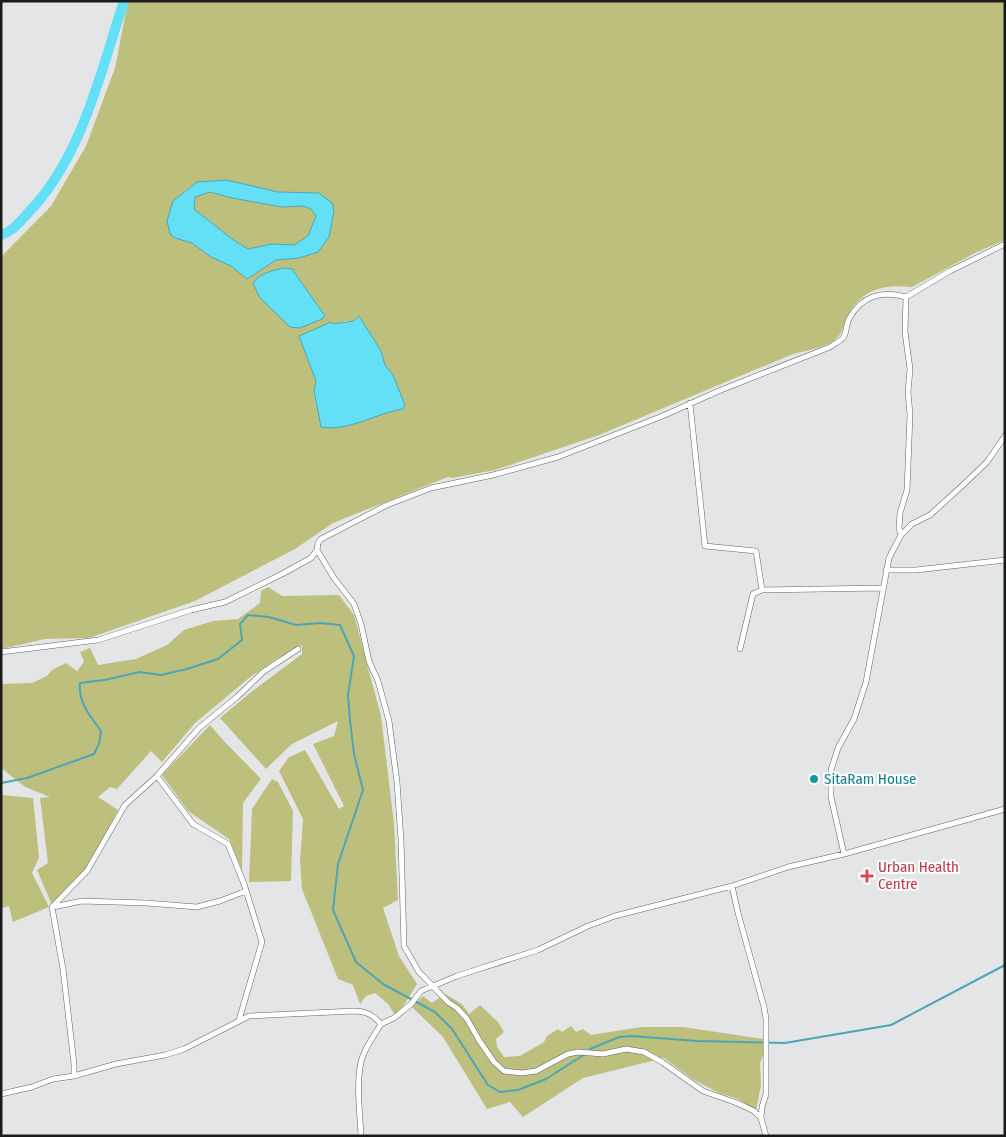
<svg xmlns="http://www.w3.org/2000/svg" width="1006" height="1137" font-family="'Fira Sans Condensed',sans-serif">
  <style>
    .green { fill: #bdc07d; fill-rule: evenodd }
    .water { fill: #63e0f6; stroke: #4da5b5; fill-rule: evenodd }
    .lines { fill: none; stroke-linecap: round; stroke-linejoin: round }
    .stream { stroke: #4da5b5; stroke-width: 2 }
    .river { stroke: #63e0f6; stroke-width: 10 }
    .minor-casing { stroke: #616365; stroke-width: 6 }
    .minor { stroke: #fff; stroke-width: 5 }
    .culture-dot { fill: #0f9aa8; stroke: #fff; stroke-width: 2 }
    .health-dot { fill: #e0444e; stroke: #fff; stroke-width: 2 }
    .labels { text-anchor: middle; stroke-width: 4; stroke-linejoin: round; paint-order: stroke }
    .culture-label { font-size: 15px; fill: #0d838f; stroke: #fff; text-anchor: start }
    .health-label { font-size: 15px; fill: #be3a42; stroke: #fff; text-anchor: start }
  </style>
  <rect width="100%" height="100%" fill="#e3e5e7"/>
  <path class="green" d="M128,1h877v239l-28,12 -65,35c-29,-3 -52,3 -65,30 -3,6 -5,17 -10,21 -10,9 -31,13 -44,16l-194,81 -104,35 -43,8 -4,-1 -115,46 -38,26 -100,52 -106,37 -44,1 -44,10v-392l50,-51 35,-60 29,-78zM226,180l52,12h21l35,19 -5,26 -30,21 -23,2 -29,19 -16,-13 -20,-9 -19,-14 -9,-51 14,-10zM285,268l7,1 33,47 -3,3zM347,321h7l27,29 4,15 8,10 12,31 -2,3 -7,1 -80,-4 -2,-15 2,-10 -17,-45 38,-13z
    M210,192l22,6 50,9 21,-1 8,3 5,7 -8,20 -14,9 -22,-1 -24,5 -16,-10 -38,-30 1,-12z
    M268,587l14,9 57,-1 15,20 27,101 13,108 4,76 -15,8 16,48 18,28 -13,21 -9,10 -7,-11 -13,-11 -9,3 -6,8 -7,-19 -15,-6 -36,-90 -2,-28 3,-42 -24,-48 10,-14 16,-7 34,59 5,-3 -31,-62 21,-8 4,-15 -46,23 -26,25 -46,-51 30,-25 52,-39v-9l-26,14 -27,19 -54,45 -33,39 -11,-11 -34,38 -7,-2 -12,10 20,13 -32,61 -34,34 -15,-35 11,-7 -8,-65 10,-1 -25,-10 -24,-19v-84l31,-1 15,-7 5,-6 14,-7 11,8 7,-9 -4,-10 10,-4 8,17 38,-6 31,-14 17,-15 29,-9 25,-2 22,-16 1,-12z
    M210,725l13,15 38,39 -18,24 -1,67 -13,-31 -41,-28 -26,-36z
    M272,779l6,3 15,29 -2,70 -42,1 3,-73z
    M1,795l32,3 6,59 -7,16 17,34 -36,15 -4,-16 -8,2z
    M441,989l2,4 19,11 7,10 11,-9 18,17 6,10 -8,7 1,8 7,10 16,-1 24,-14 3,-6 11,-7 4,3 9,-6 5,6 7,-3 8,6 50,-8h42l80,12 2,11 -5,13 1,22 -5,25 -18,-11 -19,-6 -25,-13 -30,-22 -81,20 -60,39 -13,-15 -23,7 -44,-72 -31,-30 11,-11 9,7 7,-5z"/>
  <path class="water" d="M226,180l52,12 41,1 13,10 2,8 -5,26 -11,15 -19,6 -23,2 -29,19 -16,-13 -20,-9 -19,-14 -17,-5 -5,-4 -3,-13 6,-20 24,-19zM210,192l22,6 50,9 21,-1 8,3 5,7 -8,20 -14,9 -22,-1 -24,5 -16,-10 -38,-30 1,-12z
    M285,268l7,1 33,47 -3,3 -22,9 -10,-1 -30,-29 -7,-15c7,-10 20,-13 32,-15z
    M359,316l22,35 4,14 8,10 12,30 -2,4c-27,4 -54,23 -82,18l-7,-36 2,-10 -17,-45 32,-14 2,2 21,-3z"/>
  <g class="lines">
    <path class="stream" d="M1,783l26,-5 67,-24 5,-10 2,-13c-11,-15 -23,-29 -21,-48l24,-3 36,-8 21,3 26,-6 31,-10 24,-19 -2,-16 8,-9 21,2 27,8 24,-2 20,2 14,31 -6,39 2,25 4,34 9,36 -25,74 -5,46 23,52 27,22 52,28 17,17 36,56 12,7 18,-2 28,-11 39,-25
      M590,1049l29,-12 12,-1 66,5 88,2 106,-18 114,-60"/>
    <path class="river" d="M1,235c12,-4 18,-12 26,-21 55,-56 73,-140 97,-213"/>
    <defs>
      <path id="minor" d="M906,297l44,-26 55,-27
        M690,403l15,143 51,5 6,39 -9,4 -13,55
        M901,535l11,-11 18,-9 32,-29 25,-24 18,-26
        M317,550l17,28 20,26 7,20 8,37 9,20 11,40 8,61 4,58 3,106 15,26 29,30 9,6 10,11 12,21 15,22 10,9 18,2 14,-2 32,-17 10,-2 25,2 23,-5 18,3 18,10 41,29 34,12 17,8 7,7
        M886,570h30l89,-10
        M762,590l121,-2
        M1,652l97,-12 93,-30 34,-8 57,-28 29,-16 6,-8 1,-7 3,-4 66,-34 44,-17 62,-13 65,-18 102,-40 61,-27 109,-43c4,-3 10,-6 13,-9 4,-5 3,-14 6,-19 12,-23 33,-29 57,-22l-1,35 5,37 -2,23 2,23 -3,75 -7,23 -1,15 2,7 -12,23 -23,124 -12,37 -16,29 -7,22v27l13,57
        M157,776l42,-48 38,-31 26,-25 35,-23
        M732,886l6,27 26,94 2,12v75l-4,13 -1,11 5,18
        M52,907l35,-36 38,-66 32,-29 36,48 35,20 16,40 18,58 -23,78
        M52,907l11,62 11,95v12
        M53,907l29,-6 64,2 51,4 23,-6 26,-10
        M1,1094l31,-7 21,-8 21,-3 42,-12 49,-9 19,-6 65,-33 105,-5c12,0 19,4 27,13l13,-6 17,-14 10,-13 36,-15 81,-26 50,-24 27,-10 117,-30 56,-19 56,-13 161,-45
        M361,1136c-1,-24 -5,-51 0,-74 3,-14 13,-26 20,-38"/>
    </defs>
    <use href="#minor" class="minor-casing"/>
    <use href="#minor" class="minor"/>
  </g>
  <circle class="culture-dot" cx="814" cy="779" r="5"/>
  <path class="health-dot" d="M864.5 868.5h5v5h5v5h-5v5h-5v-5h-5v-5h5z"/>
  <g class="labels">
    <g class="culture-label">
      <text x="824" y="784">SitaRam House</text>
    </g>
    <g class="health-label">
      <text x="878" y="872">Urban Health<tspan x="878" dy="17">Centre</tspan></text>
    </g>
  </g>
  <rect width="1006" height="1137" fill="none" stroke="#1b1b1c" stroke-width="5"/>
</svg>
